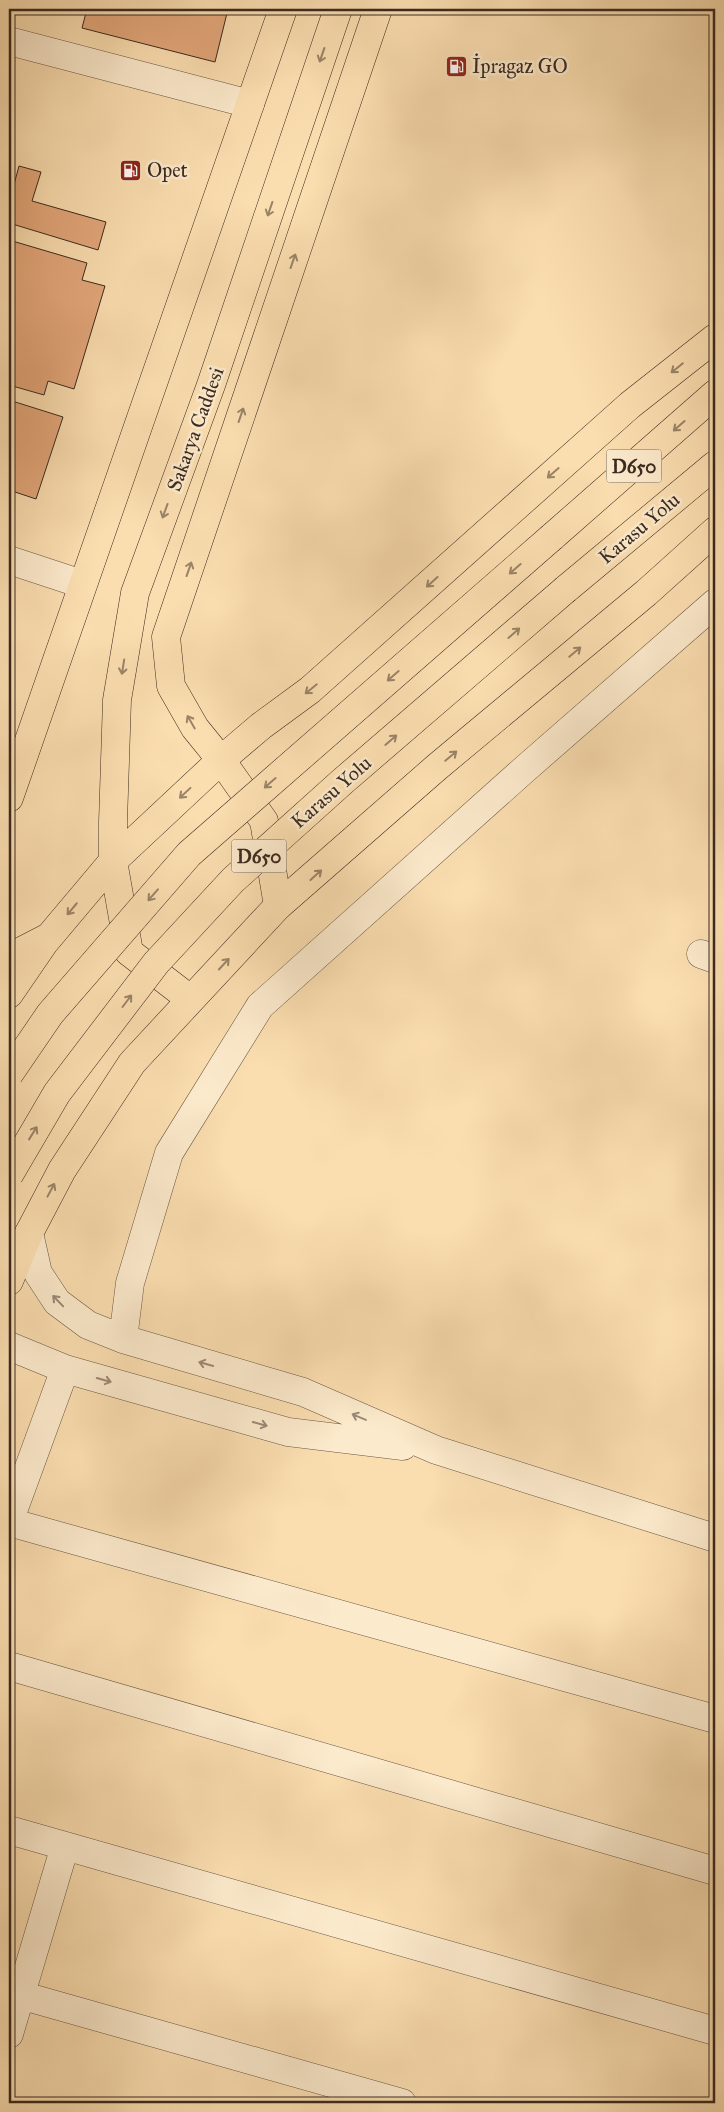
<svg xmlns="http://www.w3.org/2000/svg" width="724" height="2112" font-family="'IM FELL Great Primer',serif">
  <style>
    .building { fill: #e3a77a; stroke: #3a2a20 }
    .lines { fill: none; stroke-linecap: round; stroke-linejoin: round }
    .minor-casing { stroke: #6a5744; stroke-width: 29 }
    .major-casing { stroke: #3a2a20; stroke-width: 29 }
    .highway-casing { stroke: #3a2a20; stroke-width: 29 }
    .minor { stroke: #fceacc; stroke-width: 28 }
    .major { stroke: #fbdeb0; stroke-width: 28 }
    .highway { stroke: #fbdeb0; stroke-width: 28 }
    .highway-bridge-casing { stroke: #3a2a20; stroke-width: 29; stroke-linecap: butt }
    .highway-bridge { stroke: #fbdeb0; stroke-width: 28 }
    .oneway { stroke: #9a8468 }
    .oneway2 { stroke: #9b8a76 }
    .labels { text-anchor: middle; stroke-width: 5; stroke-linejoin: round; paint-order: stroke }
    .shield { fill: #fceacc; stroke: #746454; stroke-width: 1 }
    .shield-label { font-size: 19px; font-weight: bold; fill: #3a2a20 }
    .poi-label { font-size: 20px; fill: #3a2a20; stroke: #fceacc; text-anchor: start }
    .street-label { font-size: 20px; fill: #3a2a20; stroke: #fceacc }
  </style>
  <rect width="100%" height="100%" fill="#fbdeb0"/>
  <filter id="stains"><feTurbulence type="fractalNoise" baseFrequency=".004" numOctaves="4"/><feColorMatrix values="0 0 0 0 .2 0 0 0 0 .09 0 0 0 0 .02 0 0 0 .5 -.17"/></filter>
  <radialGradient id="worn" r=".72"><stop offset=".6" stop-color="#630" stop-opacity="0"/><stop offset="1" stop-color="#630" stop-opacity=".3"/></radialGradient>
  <path class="building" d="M87,9h141l-13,53 -133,-34z
    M19,166l22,6 -9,29 74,21 -8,28 -89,-27v-20z
    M9,240l78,23 -5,17 23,6 -31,103 -26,-8 -4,14 -35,-10z
    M9,400l54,17 -27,82 -27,-9z"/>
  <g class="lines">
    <defs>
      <path id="minor" d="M9,41l241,63
        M9,560l73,24
        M701,954l14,5
        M29,1233l9,40 19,29 31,23 35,14 180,53 133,58 279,88
        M123,1339l7,-56 39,-130 91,-147 266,-238 189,-165
        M9,1346l56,23 223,63 115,14
        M9,1522l706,197
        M9,1522l56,-153
        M9,1666l706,205
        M9,1830l706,201
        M20,1995l382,108
        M9,2034l56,-188"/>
      <path id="major" d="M9,798l274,-789
        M9,952l7,2 31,-16
        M9,994l35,-51 69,-82 108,-101
        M190,999l-61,-47 -16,-91v-39l4,-122 18,-107 76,-208 127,-376
        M9,1281l20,-48 33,-63 70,-107 146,-157 -14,-85 -43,-61 -26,-32 -24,-42 -5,-49 212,-628"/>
      <path id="highway" d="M552,537l163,-143
        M566,589l149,-124
        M221,760l40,-34 49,-36 320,-285 85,-67
        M278,906l159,-139 209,-174 69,-62"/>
    </defs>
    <use href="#minor" class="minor-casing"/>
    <use href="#major" class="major-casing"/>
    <use href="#highway" class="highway-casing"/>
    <use href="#minor" class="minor"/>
    <use href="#major" class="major"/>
    <use href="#highway" class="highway"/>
    <defs>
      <path id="highway-bridge" d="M9,1074l41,-60 139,-160 363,-317
        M9,1175l48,-82 99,-130 77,-83 110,-99 223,-192"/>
    </defs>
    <use href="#highway-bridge" class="highway-bridge-casing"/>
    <use href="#highway-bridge" class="highway-bridge"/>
  </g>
  <defs><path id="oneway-shaft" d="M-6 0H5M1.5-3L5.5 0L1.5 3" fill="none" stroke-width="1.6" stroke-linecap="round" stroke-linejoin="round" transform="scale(1.25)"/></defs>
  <g class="oneway">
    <use href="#oneway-shaft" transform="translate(322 55) rotate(109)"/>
    <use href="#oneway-shaft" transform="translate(270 209) rotate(109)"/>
    <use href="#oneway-shaft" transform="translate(293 261) rotate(-71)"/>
    <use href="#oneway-shaft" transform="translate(677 368) rotate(141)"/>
    <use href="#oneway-shaft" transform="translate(241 415) rotate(-71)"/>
    <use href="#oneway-shaft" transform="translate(679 426) rotate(139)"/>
    <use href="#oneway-shaft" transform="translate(553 473) rotate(139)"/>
    <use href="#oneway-shaft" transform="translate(165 511) rotate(110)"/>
    <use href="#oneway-shaft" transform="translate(189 569) rotate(-71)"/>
    <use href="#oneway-shaft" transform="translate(515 569) rotate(139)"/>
    <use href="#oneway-shaft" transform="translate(432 582) rotate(138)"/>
    <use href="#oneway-shaft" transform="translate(514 633) rotate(-41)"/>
    <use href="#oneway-shaft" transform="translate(575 652) rotate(-40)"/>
    <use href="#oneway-shaft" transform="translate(123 667) rotate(99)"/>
    <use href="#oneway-shaft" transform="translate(393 676) rotate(139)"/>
    <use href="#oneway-shaft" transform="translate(311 689) rotate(141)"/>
    <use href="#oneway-shaft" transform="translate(191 722) rotate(-120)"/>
    <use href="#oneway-shaft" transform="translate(391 740) rotate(-41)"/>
    <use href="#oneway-shaft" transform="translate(451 756) rotate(-40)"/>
    <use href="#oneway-shaft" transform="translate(270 783) rotate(139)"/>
    <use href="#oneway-shaft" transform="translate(185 793) rotate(137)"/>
    <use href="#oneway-shaft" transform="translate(316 875) rotate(-42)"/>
    <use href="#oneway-shaft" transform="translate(153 895) rotate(131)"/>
    <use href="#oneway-shaft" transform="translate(72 909) rotate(130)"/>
    <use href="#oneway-shaft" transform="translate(224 964) rotate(-47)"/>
    <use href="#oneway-shaft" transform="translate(127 1001) rotate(-53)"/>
    <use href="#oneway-shaft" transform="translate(33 1133) rotate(-58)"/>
    <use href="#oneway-shaft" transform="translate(51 1190) rotate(-62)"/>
  </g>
  <g class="oneway2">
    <use href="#oneway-shaft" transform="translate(58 1301) rotate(-134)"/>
    <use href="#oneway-shaft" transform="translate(206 1364) rotate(-164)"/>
    <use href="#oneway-shaft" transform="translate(104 1380) rotate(16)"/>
    <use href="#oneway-shaft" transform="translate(359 1417) rotate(-157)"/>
    <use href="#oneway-shaft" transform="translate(260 1424) rotate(16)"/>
  </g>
  <defs>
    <symbol id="fuel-square" viewBox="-11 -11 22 22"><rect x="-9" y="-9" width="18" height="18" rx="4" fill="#8f2418" stroke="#fceacc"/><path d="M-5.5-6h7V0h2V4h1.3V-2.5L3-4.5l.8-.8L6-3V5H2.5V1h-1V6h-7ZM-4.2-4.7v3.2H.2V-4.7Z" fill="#fff"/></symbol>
  </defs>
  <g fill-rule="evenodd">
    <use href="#fuel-square" x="444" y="54" width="25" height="25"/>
    <use href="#fuel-square" x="118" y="158" width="25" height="25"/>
  </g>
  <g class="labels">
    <g class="shield">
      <rect x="606.5" y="449.5" width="55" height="33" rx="4"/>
      <rect x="231.5" y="839.5" width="55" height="33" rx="4"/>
    </g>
    <g class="shield-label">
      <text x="634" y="473">D650</text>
      <text x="259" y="863">D650</text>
    </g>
    <g class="poi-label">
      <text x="472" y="73">İpragaz GO</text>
      <text x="147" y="177">Opet</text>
    </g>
    <g class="street-label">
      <text transform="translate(195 429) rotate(-70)" y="7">Sakarya Caddesi</text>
      <text transform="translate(639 528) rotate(-40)" y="7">Karasu Yolu</text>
      <text transform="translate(331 792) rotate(-41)" y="7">Karasu Yolu</text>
    </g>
  </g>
  <rect width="724" height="2112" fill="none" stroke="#fbdeb0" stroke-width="30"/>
  <rect x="10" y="10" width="704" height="2092" fill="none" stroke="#3a2a20" stroke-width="2.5"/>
  <rect x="15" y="15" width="694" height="2082" fill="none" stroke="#3a2a20"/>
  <rect width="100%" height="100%" filter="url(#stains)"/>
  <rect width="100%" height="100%" fill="url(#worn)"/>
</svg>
